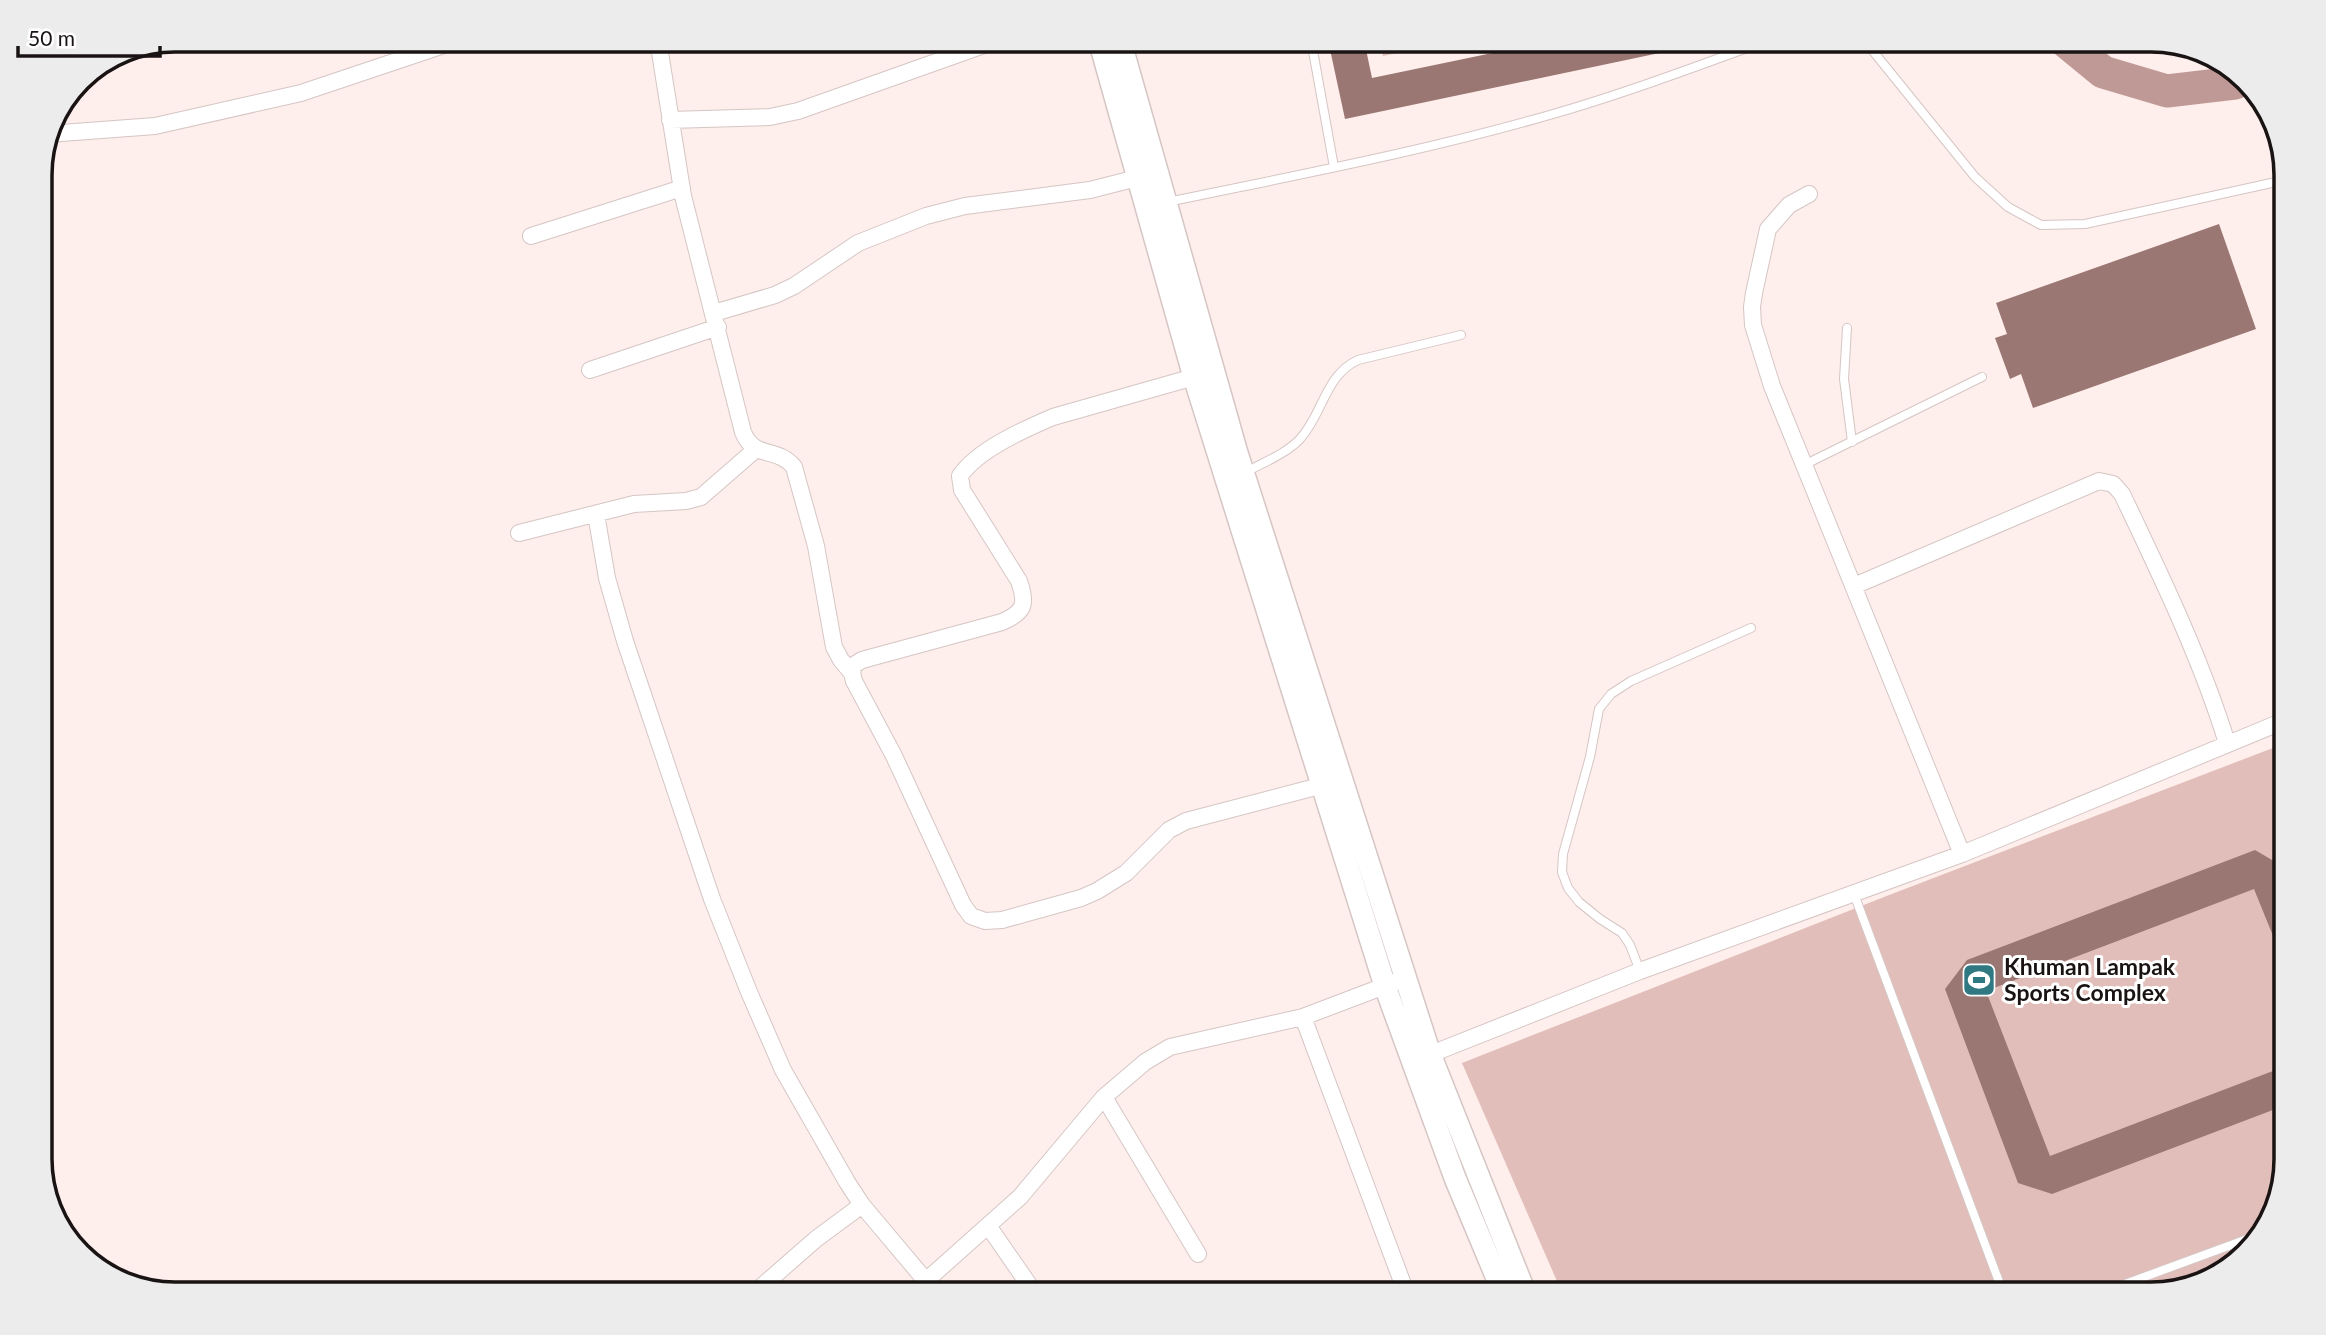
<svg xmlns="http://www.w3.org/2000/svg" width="2326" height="1335" font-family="Lato,sans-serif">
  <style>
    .green { fill: #e2beba }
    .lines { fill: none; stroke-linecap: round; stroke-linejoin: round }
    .river { stroke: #bf9995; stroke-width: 33 }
    .building { fill: #9b7773 }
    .service-casing { stroke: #d5c6c4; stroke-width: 10 }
    .minor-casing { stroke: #d5c6c4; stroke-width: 18 }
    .secondary-casing { stroke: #d5c6c4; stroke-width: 24 }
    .service { stroke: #fff; stroke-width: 8 }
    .minor { stroke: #fff; stroke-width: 16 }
    .secondary { stroke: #fff; stroke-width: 21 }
    .labels { text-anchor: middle; stroke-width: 6; stroke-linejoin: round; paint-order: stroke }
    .poi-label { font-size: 23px; font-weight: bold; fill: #191413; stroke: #fff; text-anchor: start }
    .rim { fill: none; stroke: #191413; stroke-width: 3.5 }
  </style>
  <rect width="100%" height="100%" fill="#feeeec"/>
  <path class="green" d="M1380,40h76l-73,16z
    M2286,743v417l-18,67 -50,49 -67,19h-588l-101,-232 422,-166z"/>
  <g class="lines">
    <path class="river" d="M2064,40l39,32 64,19 68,-8 6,-3"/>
  </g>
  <path class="building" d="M1328,40h36l8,38 183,-38h133v7l-343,72z
    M2219,224l37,105 -223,79 -12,-34 -11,5 -15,-41 12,-4 -11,-31z
    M2255,850l29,17 2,3v98l-32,-79 -268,102 64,165 236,-90v39l-234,89 -34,-11 -73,-194 22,-29z"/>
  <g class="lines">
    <defs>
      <path id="service" d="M1311,40l23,127
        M1864,40l111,137 33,30 33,18 44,-1 200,-44
        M1168,202c129,-27 258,-51 385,-88 73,-21 144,-48 216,-74
        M1847,328l-3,51 8,63
        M1806,464l176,-87
        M1244,473c18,-10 42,-19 56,-34 23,-25 25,-64 58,-79l103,-25
        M1854,894l150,401
        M1640,971l-10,-26 -8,-12 -22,-14 -21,-17 -11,-14 -6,-16 1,-18 27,-97 9,-48 12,-15 20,-13 120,-53
        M2202,1281l19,-7
        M2095,1295l166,-61"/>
      <path id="minor" d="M658,40l25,156 60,236c11,28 34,14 51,35l22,79 18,101 7,13 11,13
        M670,120l100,-3 28,-6 200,-71
        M48,134l107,-8 146,-33 158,-53
        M1809,194l-20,11 -21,24 -14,64 -2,14 1,18 19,61 190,468
        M531,236l151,-48
        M714,313l61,-18 19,-9 64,-43 68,-27 39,-10 125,-16 47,-12
        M590,370l128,-43
        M1194,377l-141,40c-28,12 -76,33 -93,59l2,14 57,91c8,23 6,31 -17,41l-140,38 -8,5 -2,8 2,8 40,75 69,149 8,11 14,5 17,-1 79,-22 16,-7 29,-18 43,-43 17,-9 145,-38
        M596,514l11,64 18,63 87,258 37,93 34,78 64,112 15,23 64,76
        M519,533l115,-29 52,-3 15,-4 54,-47
        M1854,586l245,-105 14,3 9,10c39,82 78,162 105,249
        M1303,1017l104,278
        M1421,1058l219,-87 322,-117 324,-134
        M1104,1097l94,157
        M989,1227l47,68
        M752,1295l64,-56 46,-34
        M910,1295l110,-98 84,-100 41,-35 25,-15 133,-30 92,-35"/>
      <path id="secondary" d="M1099,40l95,337 192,612 69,189 49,117
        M1120,40l117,413 122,380 71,221 96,241"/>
    </defs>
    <use href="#service" class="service-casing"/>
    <use href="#minor" class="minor-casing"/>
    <use href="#secondary" class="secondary-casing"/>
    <use href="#service" class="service"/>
    <use href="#minor" class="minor"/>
    <use href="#secondary" class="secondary"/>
  </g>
  <defs>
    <symbol id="stadium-square" viewBox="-11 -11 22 22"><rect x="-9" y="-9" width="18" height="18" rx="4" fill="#317982" stroke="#fff"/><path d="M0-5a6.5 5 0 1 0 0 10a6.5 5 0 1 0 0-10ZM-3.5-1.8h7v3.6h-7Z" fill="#fff"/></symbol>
  </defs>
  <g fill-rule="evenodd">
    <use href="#stadium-square" x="1960" y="961" width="38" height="38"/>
  </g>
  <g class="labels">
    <g class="poi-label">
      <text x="2004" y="975">Khuman Lampak<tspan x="2004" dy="26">Sports Complex</tspan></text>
    </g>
  </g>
  <path d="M0 0H2326V1335H0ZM175 52H2151A123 123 0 0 1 2274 175V1159A123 123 0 0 1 2151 1282H175A123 123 0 0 1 52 1159V175A123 123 0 0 1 175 52Z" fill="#edecec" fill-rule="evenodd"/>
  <path class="rim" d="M175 52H2151A123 123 0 0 1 2274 175V1159A123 123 0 0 1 2151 1282H175A123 123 0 0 1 52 1159V175A123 123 0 0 1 175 52Z"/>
  <path d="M18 46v10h142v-10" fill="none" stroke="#191413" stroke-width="3.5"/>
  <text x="28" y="46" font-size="21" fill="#191413" stroke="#ffffff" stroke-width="5" paint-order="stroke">50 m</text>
</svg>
